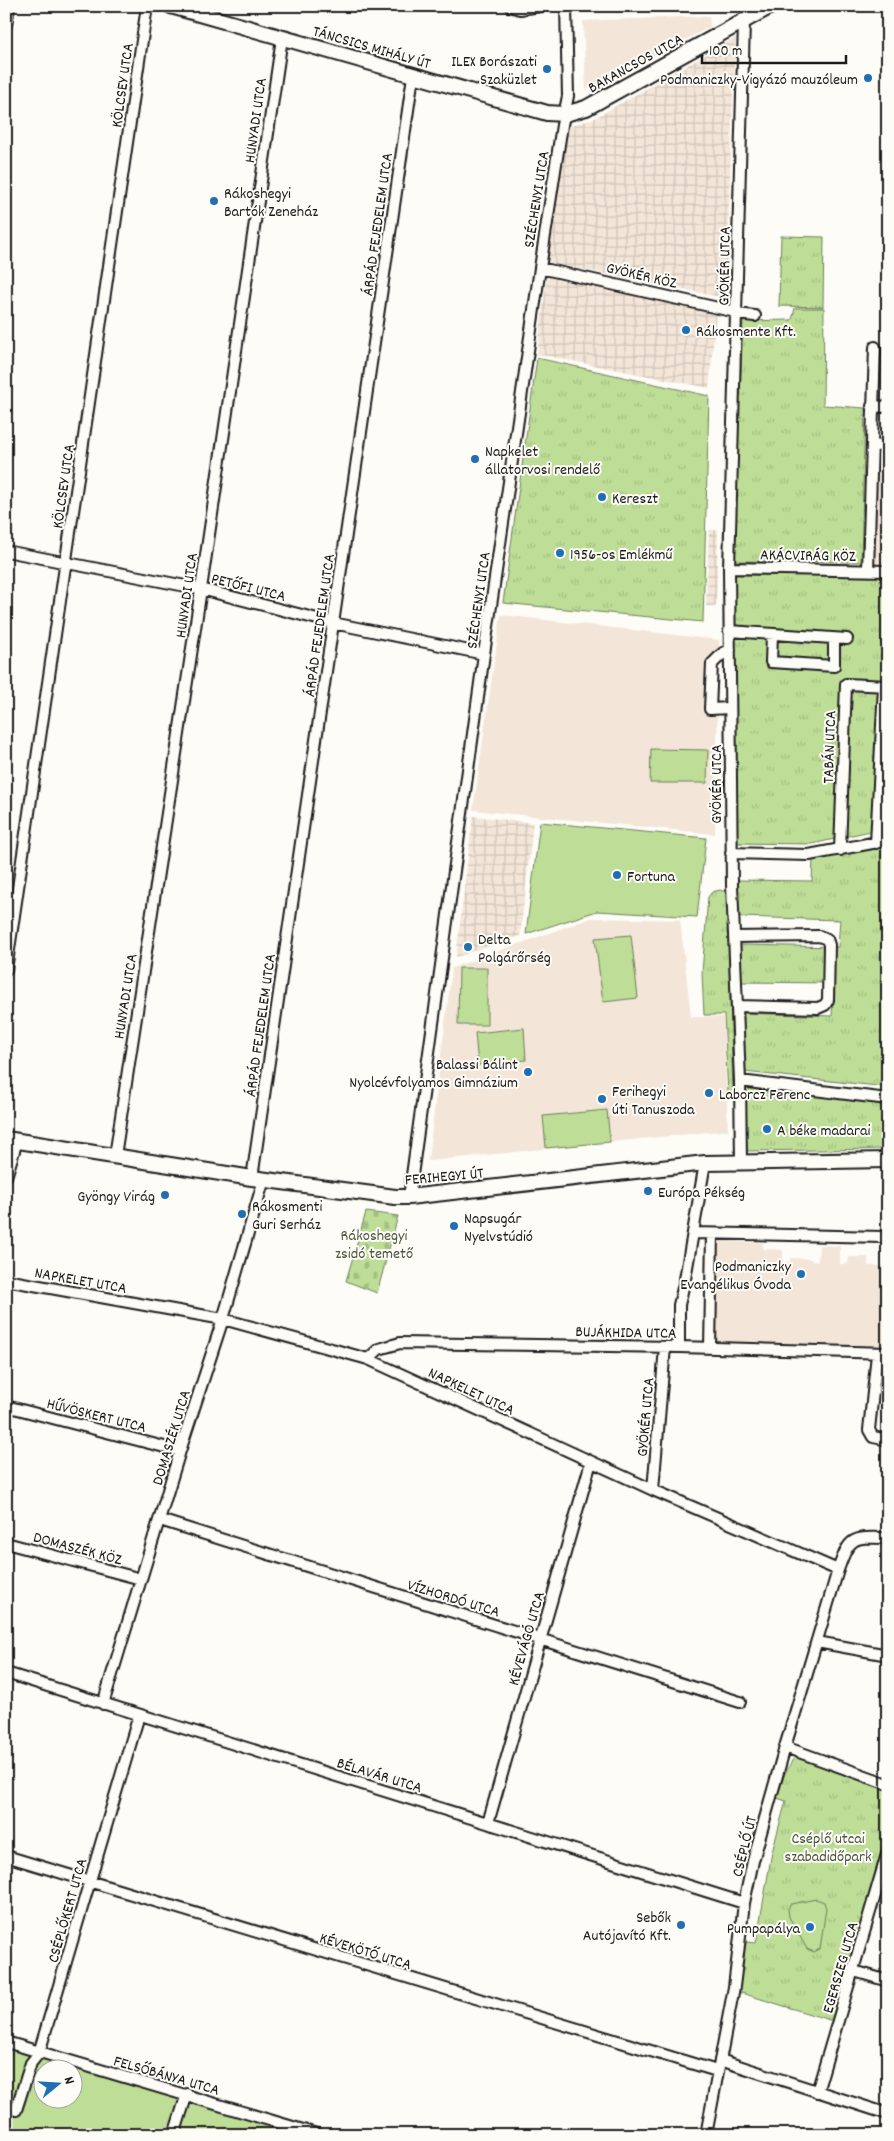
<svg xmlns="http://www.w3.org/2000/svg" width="894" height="2141" font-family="Dekko,sans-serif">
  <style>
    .built { fill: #f3e5d8 }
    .industrial { fill: url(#industrial-grid) }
    .grass { fill: url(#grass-tufts); stroke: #6d7d5a }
    .cemetery { fill: url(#cemetery-stones); stroke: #6d7d5a }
    .garden { fill: #bede97; stroke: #6d7d5a; fill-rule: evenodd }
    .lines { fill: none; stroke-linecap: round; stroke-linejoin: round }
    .street-casing { stroke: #1c1c1c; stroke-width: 14 }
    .secondary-casing { stroke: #1c1c1c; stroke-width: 18 }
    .street { stroke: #fdfcf7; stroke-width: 10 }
    .secondary { stroke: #fdfcf7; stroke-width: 14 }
    .poi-dot { fill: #1f6fb2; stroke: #fdfcf7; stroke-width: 2 }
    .labels { text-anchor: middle; stroke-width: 4; stroke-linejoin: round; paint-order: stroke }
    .street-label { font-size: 16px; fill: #1c1c1c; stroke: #fdfcf7 }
    .poi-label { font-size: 16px; fill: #1c1c1c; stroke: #fdfcf7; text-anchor: start }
    .park-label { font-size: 16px; fill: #4d5641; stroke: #fdfcf7 }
  </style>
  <defs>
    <pattern id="industrial-grid" width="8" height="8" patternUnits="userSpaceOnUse" patternTransform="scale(1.25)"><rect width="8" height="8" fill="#f3e5d8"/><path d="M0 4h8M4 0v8" fill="none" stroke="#d0c4b9"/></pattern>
    <pattern id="grass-tufts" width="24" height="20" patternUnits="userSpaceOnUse" patternTransform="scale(1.25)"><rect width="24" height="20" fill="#bede97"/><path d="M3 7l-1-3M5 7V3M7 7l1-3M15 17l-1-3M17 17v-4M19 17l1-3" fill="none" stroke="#a3be82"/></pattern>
    <pattern id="cemetery-stones" width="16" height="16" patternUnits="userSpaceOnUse" patternTransform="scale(1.25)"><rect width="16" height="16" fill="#bede97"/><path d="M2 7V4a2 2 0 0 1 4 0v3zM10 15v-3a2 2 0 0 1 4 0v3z" fill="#a3be82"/></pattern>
  </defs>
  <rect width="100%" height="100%" fill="#fdfcf7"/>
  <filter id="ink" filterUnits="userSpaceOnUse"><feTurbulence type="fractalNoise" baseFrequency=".02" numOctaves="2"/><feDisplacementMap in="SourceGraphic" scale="10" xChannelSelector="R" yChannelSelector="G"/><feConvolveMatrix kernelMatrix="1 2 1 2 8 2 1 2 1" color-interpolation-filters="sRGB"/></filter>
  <g filter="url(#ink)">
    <path class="built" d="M709,16l1,11 -124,63 -3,-69z
      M877,450h11v116l-15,-1z
      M501,615l218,25 -4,194 -242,-24z
      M591,918l89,2 11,97h32l5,113 -300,31 24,-193z
      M718,1241l45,2v6l20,1v12h7v-4l21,1 1,2 6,1 1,-17 21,1v18h8l1,-7h19v9h18l2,82 -173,-5z"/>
    <path class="industrial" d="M735,38l-9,260 -180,-36 22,-135 27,-9z
      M547,277l169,36 -7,75 -172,-34z
      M709,530h9l-2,76h-10z
      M473,816l60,7 -13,113 -64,21z"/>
    <path class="grass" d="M781,236l43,1 -1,70 -44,-1z
      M795,308h29l-1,97 42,3 -4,154 -128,-1 10,-240 49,-1z
      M537,358l172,38 -6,226 -200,-19z
      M734,575l154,1v251l-76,17 -75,-1z
      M888,847v240l-144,-15 -1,-59 89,3 2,-33 -94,-1 -1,-37 99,2 2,-27 -101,-3 -2,-37 75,1 1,-22z
      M720,890l6,2 1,6 6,196h-5l-4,-79h-20l-2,-42 6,-76 4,-5z
      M747,1086l141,18v45l-142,2 -2,-64z
      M795,1756l93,34v26l-7,35 -48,170 -95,-29 8,-50 10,1 16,-91 14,-51 -9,-3 8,-25z"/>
    <path class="cemetery" d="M366,1212l32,4 -21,77 -31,-12z"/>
    <path class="garden" d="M651,749l57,1 -1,33h-57z
      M540,822l166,16 -9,79 -100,-6 -71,23z
      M631,935l7,63 -35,4 -8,-64z
      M459,968h28v57h-29z
      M524,1028l2,32 -48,5 -3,-32z
      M607,1110l3,32 -64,6 -3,-32z
      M816,1899l8,3 2,6 -6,41 -6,3 -7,-3 -18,-32 -1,-8 3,-5z
      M6,2042l314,93h-314zM42,2068h30v30h-30z"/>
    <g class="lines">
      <defs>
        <path id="street" d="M510,6l10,3 21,-3
          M6,25l3,-19
          M540,268l196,44
          M736,314l19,2
          M872,406l16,1
          M872,445l16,1
          M6,551l195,38 132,34 151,31
          M729,568l159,3
          M868,570l7,-223
          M729,631l118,8
          M772,635l-1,27 63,4v-27
          M730,650l-7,3 -11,11 -2,45 20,-1
          M876,843l8,-157
          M840,850l6,-166 42,2
          M731,853l78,2 79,-15
          M734,937l85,-1 8,3 2,6 -1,55 -3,5 -7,3 -81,-2
          M6,970l141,-964
          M740,1081l148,18
          M115,1156l86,-567 81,-551
          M741,1161l-1,-80 -8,-196 -3,-317 15,-546
          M6,1177l11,-36
          M252,1178l161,-1102
          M409,1197l75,-543 56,-386 22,-143 6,-29 -2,-90
          M693,1233l190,4 5,-2
          M6,1280l217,39 145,40 285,131 185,80
          M679,1347v-42l6,-26 20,-116
          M710,1348l2,-114
          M877,1354l-8,76 4,7 15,3
          M368,1359l11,-10 21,-6 279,4 209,6
          M6,1406l174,45
          M653,1490l12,-143
          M160,1520l580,182
          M6,1543l135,36
          M817,1642l71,13
          M6,1673l738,230
          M103,1704l77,-253 43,-132 41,-140
          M785,1747l103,37
          M488,1823l103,-361
          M6,1856l711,215
          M854,1971l34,10
          M6,2042l314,93
          M720,2060l168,54
          M817,2092l71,-241
          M16,2110l15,-47 8,-10 100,-338
          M174,2135l13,-41
          M706,2135l28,-148 10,-84 9,-42 32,-114 53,-177c12,-34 14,-33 50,-32"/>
        <path id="secondary" d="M171,6l376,107 18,1 21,-6 185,-102
          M6,1139l246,39 143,19h14l296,-34 183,-3"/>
      </defs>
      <use href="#street" class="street-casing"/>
      <use href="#secondary" class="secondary-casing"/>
      <use href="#street" class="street"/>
      <use href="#secondary" class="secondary"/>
    </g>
  </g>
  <g class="poi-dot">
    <circle cx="547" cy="69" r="5"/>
    <circle cx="868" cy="78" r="5"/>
    <circle cx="214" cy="201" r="5"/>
    <circle cx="686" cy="330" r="5"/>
    <circle cx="475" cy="459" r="5"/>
    <circle cx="602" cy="497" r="5"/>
    <circle cx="560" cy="553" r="5"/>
    <circle cx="617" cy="875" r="5"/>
    <circle cx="468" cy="947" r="5"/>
    <circle cx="528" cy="1072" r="5"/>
    <circle cx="709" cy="1093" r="5"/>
    <circle cx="602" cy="1099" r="5"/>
    <circle cx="767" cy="1129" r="5"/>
    <circle cx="648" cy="1191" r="5"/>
    <circle cx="165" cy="1195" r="5"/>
    <circle cx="242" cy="1214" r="5"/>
    <circle cx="454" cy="1226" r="5"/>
    <circle cx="801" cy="1274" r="5"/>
    <circle cx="681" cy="1925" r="5"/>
    <circle cx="810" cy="1927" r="5"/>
  </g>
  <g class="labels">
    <g class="street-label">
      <text transform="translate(372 46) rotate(16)" y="6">TÁNCSICS MIHÁLY ÚT</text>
      <text transform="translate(635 62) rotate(-29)" y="6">BAKANCSOS UTCA</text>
      <text transform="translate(121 85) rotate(-82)" y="6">KÖLCSEY UTCA</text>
      <text transform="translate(254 120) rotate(-82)" y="6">HUNYADI UTCA</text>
      <text transform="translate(535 199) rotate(-81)" y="6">SZÉCHENYI UTCA</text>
      <text transform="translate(376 224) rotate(-82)" y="6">ÁRPÁD FEJEDELEM UTCA</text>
      <text transform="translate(723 266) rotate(-89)" y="6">GYÖKÉR UTCA</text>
      <text transform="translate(642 274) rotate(13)" y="6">GYÖKÉR KÖZ</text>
      <text transform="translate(62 486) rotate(-82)" y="6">KÖLCSEY UTCA</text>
      <text transform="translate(808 554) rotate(1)" y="6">AKÁCVIRÁG KÖZ</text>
      <text transform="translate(249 586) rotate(14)" y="6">PETŐFI UTCA</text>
      <text transform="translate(185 595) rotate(-82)" y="6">HUNYADI UTCA</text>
      <text transform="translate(477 600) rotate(-82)" y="6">SZÉCHENYI UTCA</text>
      <text transform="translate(318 625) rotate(-82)" y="6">ÁRPÁD FEJEDELEM UTCA</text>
      <text transform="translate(828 747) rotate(-88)" y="6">TABÁN UTCA</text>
      <text transform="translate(715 784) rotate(-90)" y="6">GYÖKÉR UTCA</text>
      <text transform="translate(124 996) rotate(-81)" y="6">HUNYADI UTCA</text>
      <text transform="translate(259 1025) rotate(-82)" y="6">ÁRPÁD FEJEDELEM UTCA</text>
      <text transform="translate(444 1175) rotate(-5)" y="6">FERIHEGYI ÚT</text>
      <text transform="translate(81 1279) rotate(10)" y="6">NAPKELET UTCA</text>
      <text transform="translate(626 1331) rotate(1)" y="6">BUJÁKHIDA UTCA</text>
      <text transform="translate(472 1390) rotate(25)" y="6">NAPKELET UTCA</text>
      <text transform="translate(97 1414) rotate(14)" y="6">HŰVÖSKERT UTCA</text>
      <text transform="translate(644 1417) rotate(-85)" y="6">GYÖKÉR UTCA</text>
      <text transform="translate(170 1437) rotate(-73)" y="6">DOMASZÉK UTCA</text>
      <text transform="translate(78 1547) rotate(15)" y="6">DOMASZÉK KÖZ</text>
      <text transform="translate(454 1597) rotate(17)" y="6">VÍZHORDÓ UTCA</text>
      <text transform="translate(525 1638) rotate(-74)" y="6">KÉVEVÁGÓ UTCA</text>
      <text transform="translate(380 1774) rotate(17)" y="6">BÉLAVÁR UTCA</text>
      <text transform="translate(743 1846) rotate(-76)" y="6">CSÉPLŐ ÚT</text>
      <text transform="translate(66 1910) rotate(-74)" y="6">CSÉPLŐKERT UTCA</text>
      <text transform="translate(366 1950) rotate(17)" y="6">KÉVEKÖTŐ UTCA</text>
      <text transform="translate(839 1967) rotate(-74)" y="6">EGERSZEG UTCA</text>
      <text transform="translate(167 2074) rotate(16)" y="6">FELSŐBÁNYA UTCA</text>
    </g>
    <g class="poi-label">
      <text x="537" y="66" text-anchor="end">ILEX Borászati<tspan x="537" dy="18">Szaküzlet</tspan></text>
      <text x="858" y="84" text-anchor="end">Podmaniczky-Vigyázó mauzóleum</text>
      <text x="224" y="198">Rákoshegyi<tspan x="224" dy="18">Bartók Zeneház</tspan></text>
      <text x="696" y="336">Rákosmente Kft.</text>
      <text x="485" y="456">Napkelet<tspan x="485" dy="18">állatorvosi rendelő</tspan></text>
      <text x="612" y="503">Kereszt</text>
      <text x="570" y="559">1956-os Emlékmű</text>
      <text x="627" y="881">Fortuna</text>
      <text x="478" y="944">Delta<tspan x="478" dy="18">Polgárőrség</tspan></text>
      <text x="518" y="1069" text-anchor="end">Balassi Bálint<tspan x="518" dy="18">Nyolcévfolyamos Gimnázium</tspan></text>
      <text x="612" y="1096">Ferihegyi<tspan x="612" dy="18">úti Tanuszoda</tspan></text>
      <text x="719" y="1099">Laborcz Ferenc</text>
      <text x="777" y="1135">A béke madarai</text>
      <text x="658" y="1197">Európa Pékség</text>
      <text x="155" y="1201" text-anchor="end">Gyöngy Virág</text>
      <text x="252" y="1211">Rákosmenti<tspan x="252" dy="18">Guri Serház</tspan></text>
      <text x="464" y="1223">Napsugár<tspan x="464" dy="18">Nyelvstúdió</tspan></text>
      <text x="791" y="1271" text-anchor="end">Podmaniczky<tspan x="791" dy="18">Evangélikus Óvoda</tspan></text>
      <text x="671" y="1922" text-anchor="end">Sebők<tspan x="671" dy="18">Autójavító Kft.</tspan></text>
      <text x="800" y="1933" text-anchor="end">Pumpapálya</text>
    </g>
    <g class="park-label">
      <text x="374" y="1240">Rákoshegyi<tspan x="374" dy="18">zsidó temető</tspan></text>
      <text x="828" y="1843">Cséplő utcai<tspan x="828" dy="18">szabadidőpark</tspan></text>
    </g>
  </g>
  <rect width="894" height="2141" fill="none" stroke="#fdfcf7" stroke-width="25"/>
  <rect x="12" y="12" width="869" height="2116" fill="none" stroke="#1c1c1c" stroke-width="2" filter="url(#ink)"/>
  <g transform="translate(58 2084) rotate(72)"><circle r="24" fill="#fdfcf7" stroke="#a3a29f"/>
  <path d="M0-4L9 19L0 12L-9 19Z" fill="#1f6fb2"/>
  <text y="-8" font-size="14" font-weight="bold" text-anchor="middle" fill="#1c1c1c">N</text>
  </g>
  <path d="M702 55v8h144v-8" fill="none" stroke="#1c1c1c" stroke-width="2.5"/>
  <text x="709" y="55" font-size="15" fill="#1c1c1c" stroke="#fdfcf7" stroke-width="4" paint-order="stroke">100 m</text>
</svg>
